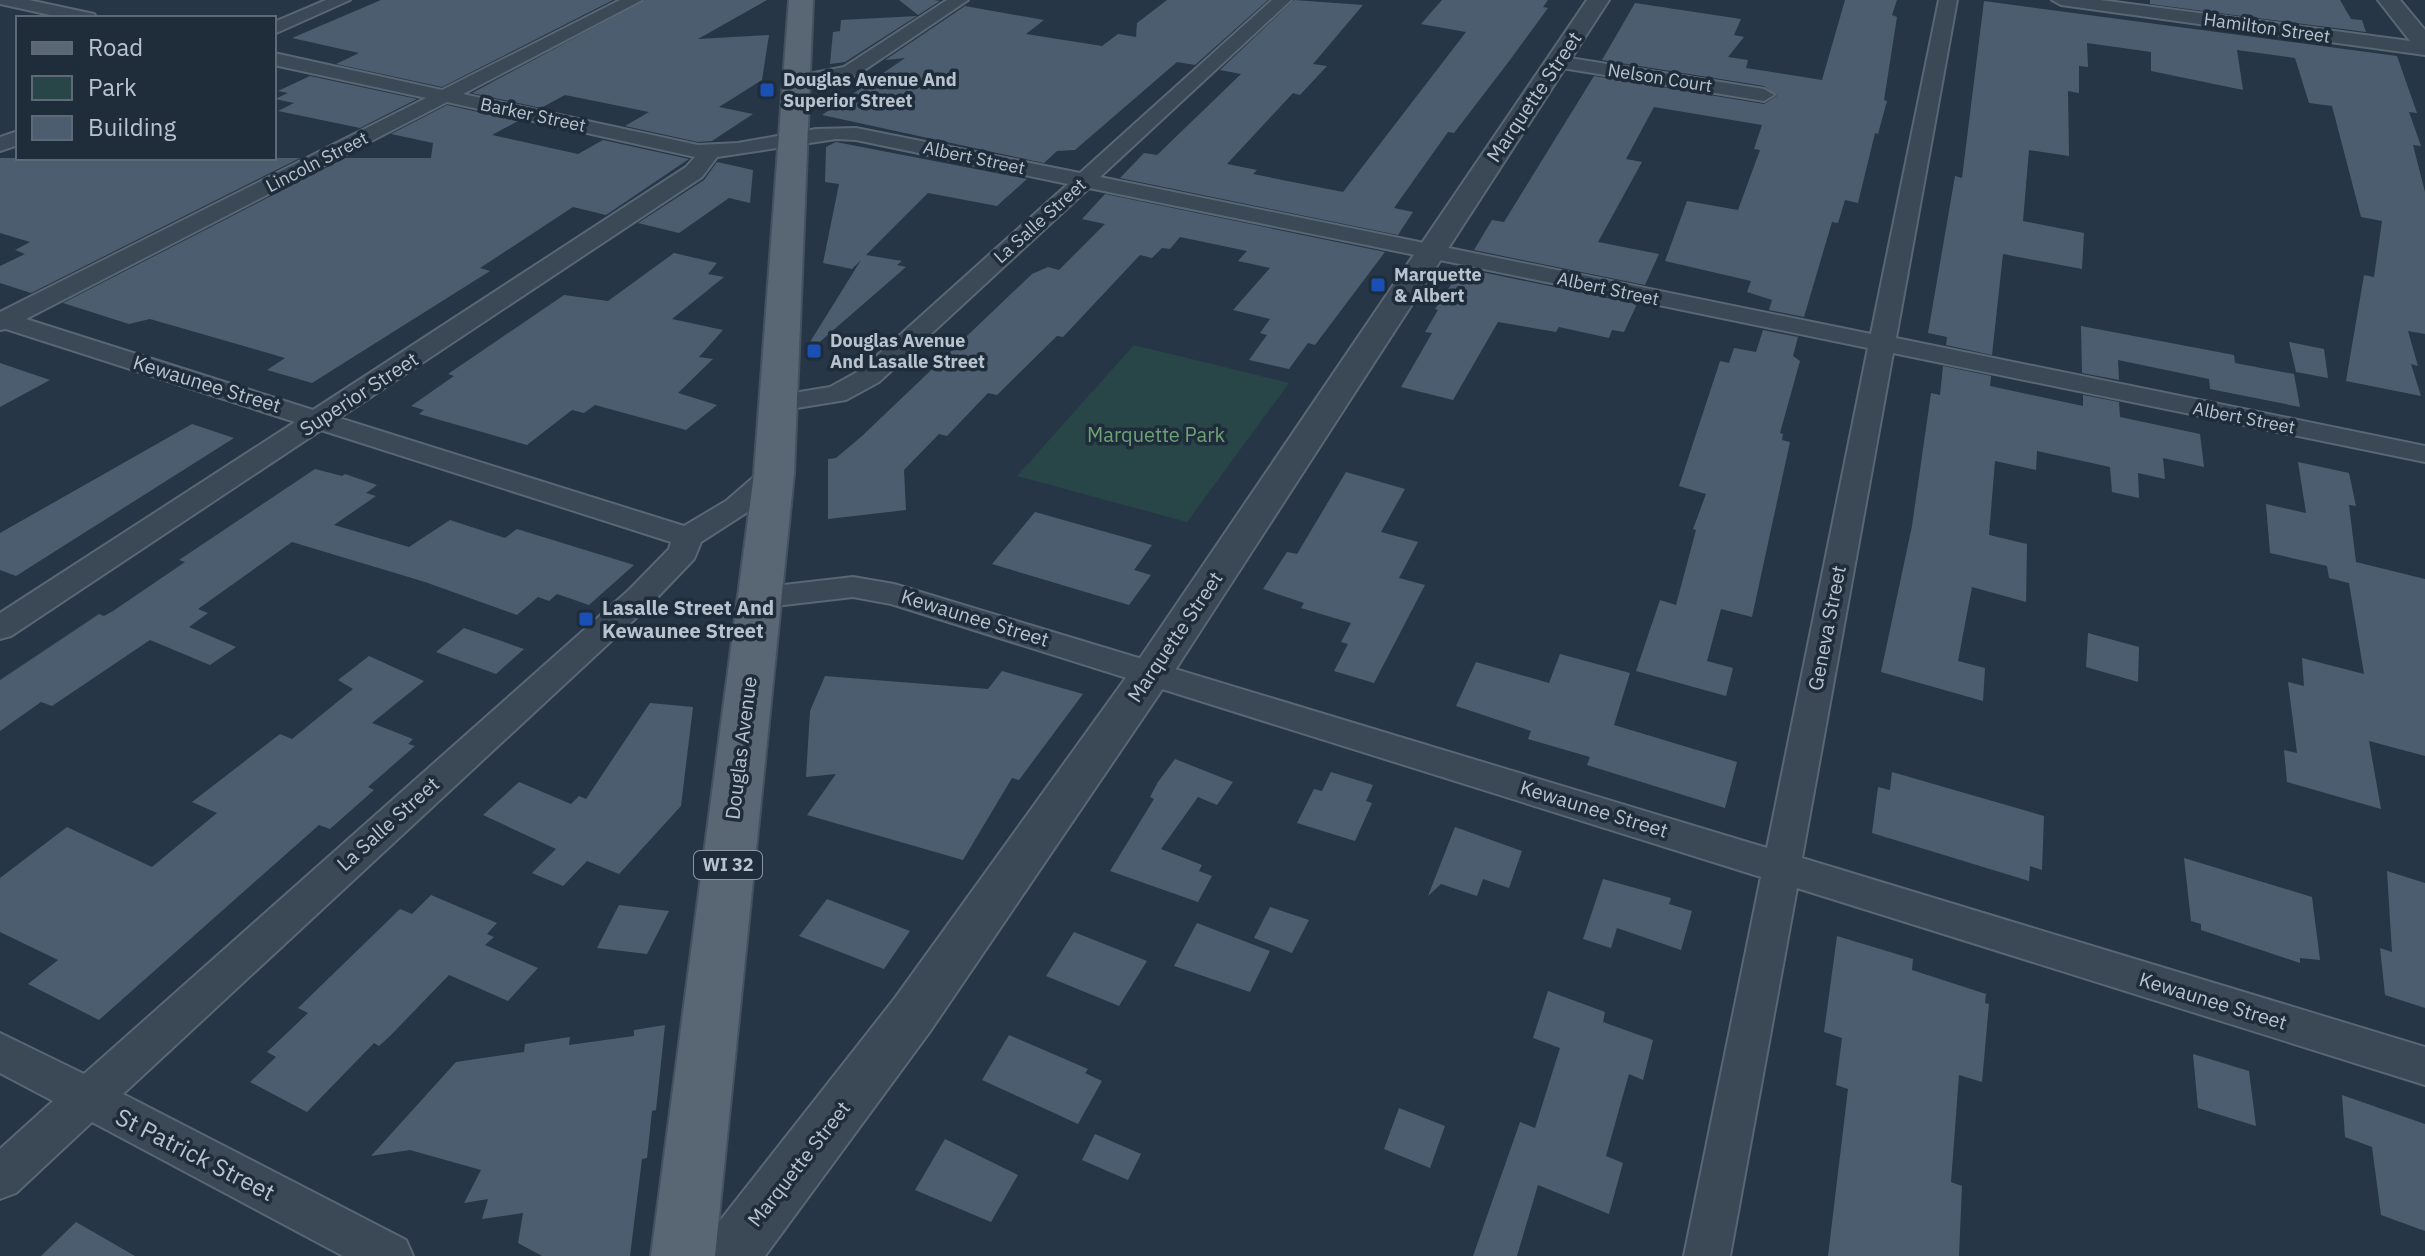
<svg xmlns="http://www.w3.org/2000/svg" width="2425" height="1256" font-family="'IBM Plex Sans',sans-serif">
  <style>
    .green { fill: #284647 }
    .building { fill: #4d5d70 }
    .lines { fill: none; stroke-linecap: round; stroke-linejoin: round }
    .minor-casing { stroke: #596673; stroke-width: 4 }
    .tertiary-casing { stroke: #596673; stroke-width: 4 }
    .primary-casing { stroke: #44515f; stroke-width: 4 }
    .minor { fill: #3b4855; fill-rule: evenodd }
    .tertiary { fill: #3b4855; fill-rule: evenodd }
    .primary { fill: #596775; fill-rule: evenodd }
    .transit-dot { fill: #1a4fb4; stroke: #1f2d3b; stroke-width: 3 }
    .labels { text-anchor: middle; stroke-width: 7; stroke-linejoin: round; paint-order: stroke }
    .far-street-label { font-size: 18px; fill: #b9c3cf; stroke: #1f2d3b }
    .far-poi-label { font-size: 18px; font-weight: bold; fill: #b9c3cf; stroke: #1f2d3b; text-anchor: start }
    .shield { fill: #1f2d3b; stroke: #8b96a3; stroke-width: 2 }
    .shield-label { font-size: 18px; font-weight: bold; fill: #b9c3cf }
    .street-label { font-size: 20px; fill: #b9c3cf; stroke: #1f2d3b }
    .park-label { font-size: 20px; fill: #6ea176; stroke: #1f2d3b }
    .poi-label { font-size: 20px; font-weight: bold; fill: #b9c3cf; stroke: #1f2d3b; text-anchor: start }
    .near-street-label { font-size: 24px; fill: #b9c3cf; stroke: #1f2d3b }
  </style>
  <rect width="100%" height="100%" fill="#263646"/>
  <path class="green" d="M1134,345l155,38 -102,139 -170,-46z"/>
  <path class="building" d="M381,0h232l-171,87 -106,-23 23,-11 -67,-15z
    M645,0h122l-69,39 71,-4 -7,45 -43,27 34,7 -41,27 -14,1 -73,-16 24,-14 -84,-17 -24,13 -69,-15z
    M899,0h35l6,1 -22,14z
    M1167,0h101l-73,65 -18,-3 -102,88 -18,1 -13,12 -222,-48 83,-57 -20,2 80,-54 79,14 -18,14 76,12 16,-12 18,3 1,-14z
    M1294,0l69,5 -50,59 14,2 -27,29 -7,-2 -66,71 30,6 -4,4 90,18 123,-160 -45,-8 21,-24h106l-5,7 5,1 -38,52 -56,73 -6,-1 -54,76 19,4 -15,23 -278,-57 24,-25 13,2 84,-81 -21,-4z
    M1845,0h52l-5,15 5,2 -13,83 3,1 -9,33 -3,-1 -17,70 -13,-3 -7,23 -6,-1 -28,95 -35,-7 3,-10 -25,-8 4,-11 -86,-20 22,-60 51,9 22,-60 -6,-1 8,-24 -108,-18 -28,52 16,3 -44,80 61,12 -14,31 -171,-35 18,-30 12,2 90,-146 170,28 13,-8 -13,-10 -162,-26 33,-57 106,16 -7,16 10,2 -16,20 20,3 -2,8 76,12z
    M2150,0h190l11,19 11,1 4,12 -216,-28z
    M1984,1l413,55 20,57 -8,-1 12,34 -8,-1 12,47v142l-17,-3 10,35 -7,-2 10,32 -75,-15 18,-106 10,2 8,-56 -21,-4 -29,-111 -23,-3 -14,-45 -58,-8 6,40 -92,-19v-19l-64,-9 1,24 -9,-1v27l-11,-2 1,65 -40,-6 -6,71 61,12 -2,36 -79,-15 -11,101 -46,-10 1,-8 -19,-4 27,-157 7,2z
    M917,16l-72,46 -15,2 3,-32 7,-1 1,-11z
    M310,76l107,23 -57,29 -82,-17 16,-8 -19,-4 13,-6 -10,-2z
    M447,105l71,16 -26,14 86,19 25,-14 86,19 -83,56 -33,-8 -93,61 10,3 -178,112 -45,-13 18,-12 -135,-39 -21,5 -66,-21 282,-145h86l2,-15 -42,-9z
    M836,142l191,37 -30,27 -69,-13 -62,62 36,6 -5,4 9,2 -91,79 -5,-4 51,-82 -9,9 -29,-6 16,-79 -14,-2 1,-35z
    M0,158h300l-269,135 -31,-10v-17l25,-12 -10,-4 15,-8 -30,-9z
    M717,162l36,8 -3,33 -21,-5 -50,35 -41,-10 66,-43z
    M1105,194l280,58 -70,93 -7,-2 -19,26 -40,-9 18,-25 -7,-2 10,-14 -37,-9 37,-42 -32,-7 9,-10 -67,-14 -10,12 -8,-1 -10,10 -12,-3 -77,82 -6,-1 -60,59 -9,-2 -41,43 -8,-2 -35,36 2,40 -78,9v-60l8,-1 26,-22 170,-162 16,-7 11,3 46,-46 -23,-5z
    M674,253l43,10 -9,11 16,3 -52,42 51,11 -24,27 14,2 -35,34 39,12 -31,25 -91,-25 -11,8 -12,-3 -45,35 -108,-31 5,-4 -13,-4 43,-30 -6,-2 116,-79 44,6z
    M1462,268l175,36 -13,28 -12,-2 -3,8 -50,-11 -3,5 -58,-10 -45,78 -52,-13 31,-54 -7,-1 13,-22 -3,-1z
    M2081,326l153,29 1,8 59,11 6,33 -90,-18 -1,-10 -91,-19 1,20 -37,-7z
    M1763,330l35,7 -5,19 7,5 -20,72 3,1 -1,6 8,2 -38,175 -31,-8 -14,52 26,7 -7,28 -90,-25 24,-71 16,5 20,-75 -3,-1 13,-35 -27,-8 41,-125 9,2 5,-15 22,4z
    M2289,342l35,7 4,29 -32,-6z
    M0,363l50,17 -50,27z
    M1943,366l48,10 -1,10 93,20v-11l36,7 1,15 80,17 4,33 -41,-9 2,21 -27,-6 1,25 -27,-6 -2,-25 -73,-16 -1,19 -41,-9 -6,74 38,9 -1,58 -54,-15 -14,74 27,7 -2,33 -102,-29 31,-146 19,-133 9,2z
    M192,424l42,14 -218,138 -16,-6v-37z
    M2298,462l51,11 7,33 -7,-1 7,57 69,17v177l-56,-15 12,68 -94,-27 -3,-32 13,3 -9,-71 16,4 -2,-28 62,16 -15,-91 -20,-5 -2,-12 -57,-13 -4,-49 40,9z
    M315,469l27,7 3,-2 32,11 -11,8 10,3 -42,29 75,22 41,-27 55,18 12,-9 117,36 -45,40 -32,-11 -8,7 -11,-4 -21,18 -92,-33 -133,-40 -94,67 10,4 -19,14 47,20 -26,18 -60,-25 -98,66 -11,-4 -41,29v-51l99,-66 5,2 9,-5 72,-49 -6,-2z
    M1346,472l59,17 -24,43 37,10 -19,36 26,7 -51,98 -40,-12 14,-27 -7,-2 10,-19 -50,-15 3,-5 -41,-14 24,-37 10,2z
    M1035,512l117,33 -18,25 17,5 -22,30 -137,-41z
    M464,628l60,21 -28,25 -60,-22z
    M2088,633l51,14 -1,35 -52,-15z
    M1560,654l70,19 -16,52 123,37 -12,46 -138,-43 3,-8 -62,-18 3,-8 -75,-25 20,-44 73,21z
    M369,656l55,25 -52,42 41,16 -5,5 7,2 -47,41 6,3 -44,39 -11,-4 -220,195 -71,-36 30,-24 -58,-28v-54l67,-51 85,40 65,-54 -25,-11 88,-68 12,5 61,-50 -15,-9z
    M1002,671l81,23 -64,86 -7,-2 -49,82 -156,-45 29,-41 -30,3 4,-66 15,-35 163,13z
    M650,703l43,4 -12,99 -62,68 -32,-13 -24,25 -31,-13 24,-24 -73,-34 36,-33 52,22 8,-8 7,3z
    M1175,759l58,23 -16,23 -19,-8 -37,52 41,16 -3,6 13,5 -14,26 -88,-31 44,-72 -4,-2 8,-15z
    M1331,772l42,13 -7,16 6,2 -17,38 -58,-18 17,-34 8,2z
    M1892,772l152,44 -2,54 -12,-4 -1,15 -157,-48 6,-46 12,3z
    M1455,827l67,24 -13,37 -26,-9 -6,17 -36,-12 -13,12z
    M2184,858l128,39 8,63 -20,-2v5l-99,-33v-6l-10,-3z
    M2387,871l38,12v125l-40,-13 -5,-47 12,4z
    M1603,879l68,19 -2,6 23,7 -11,39 -64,-22 -6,20 -28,-9z
    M431,895l66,28 -10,11 7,3 -9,8 53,23 -30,33 -59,-26 -59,61 -11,10 -5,-3 -67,69 -57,-30 26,-25 -9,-5 41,-39 -10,-5 102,-99 12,5z
    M827,899l83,32 -26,38 -85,-33z
    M619,905l50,6 -22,43 -50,-6z
    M1270,907l39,13 -17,33 -38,-15z
    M1197,923l73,28 -20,41 -76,-26z
    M1074,932l73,29 -28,45 -73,-30z
    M1837,936l76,23 -1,11 74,24 -1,9 4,1 -7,78 -23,-7 -8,107 11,4 -3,70h-131l20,-167 -12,-4 6,-47 -18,-6z
    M1548,991l57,21 -2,10 50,18 -10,40 -14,-6 -23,82 17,7 -14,51 -71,-29 -21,71h-44l47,-134 15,6 25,-80 -27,-10z
    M665,1025l-9,85 -4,1 -5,47 -5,1 -12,97h-88l-24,-13 5,-30 -41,6 6,-20 -24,4 17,-33 -71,-20 -39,6 85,-94 68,-10 1,-8 45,-7 -1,8 65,-9v-6z
    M1009,1035l79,34 -3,4 17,8 -24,43 -96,-44z
    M2193,1054l56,17 7,55 -58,-18z
    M2342,1095l83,29v107l-44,-16 -9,-68 -27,-10z
    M1399,1108l46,18 -15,42 -46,-19z
    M1095,1134l46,20 -13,26 -46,-20z
    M945,1139l73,36 -27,47 -76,-32z
    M76,1222l59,34h-94z"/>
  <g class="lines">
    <defs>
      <path id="minor" d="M0,0h29l65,14 3,4h-33l-64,-14z
        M326,0h24l-76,34v-12z
        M620,0h22l-179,94 235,51 40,-2 78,-14 40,-1 224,45 192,-173h19l-191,177 771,157 68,-334h18l-61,338 529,108v16l-532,-109 -91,505 623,189v38l-628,-197 -67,368h-46l77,-379 -870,-273 -38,-7 -95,11 -11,-3 -5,-7 5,-7 11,-3 95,-11 41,7 873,264 101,-500 -779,-160 -210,194 -33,18 -68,11 -9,-2 -4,-6 4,-6 61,-10 31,-17 207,-186 -212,-44 -20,-1 -119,18 -15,20 -363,241 345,108 42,-25 38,-33h20l4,6 -42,39 -45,29 -7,17 -43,45 -528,490 283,146 7,16h-70l-251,-134 -76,71 -16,6v-50l53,-48 -53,-28v-40l84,41 545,-484 40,-41 2,-7 -350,-112 -310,206 -11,3v-26l295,-191 -289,-93 -6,1v-18l426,-214 -152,-33v-12l168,37zM447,102l248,55 -9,10 -373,243 -287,-91z
        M947,0h21l-111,75 -61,13 -10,-6 3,-4 55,-11z
        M2052,0h48l325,43v12l-364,-50z
        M1557,56l207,33 10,6 -10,6 -214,-35v-8z
        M18,131v14l-18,6v-14z"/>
      <path id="tertiary" d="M1587,0h22l-441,681 -237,349 -166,226h-65l8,-20 187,-238 243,-337z
        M2378,0h22l25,30v22l-8,-2z"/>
      <path id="primary" d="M789,0h24l-19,474 -79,782h-64l103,-782z"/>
    </defs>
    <use href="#minor" class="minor-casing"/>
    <use href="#tertiary" class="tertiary-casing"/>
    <use href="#primary" class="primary-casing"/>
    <use href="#minor" class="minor"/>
    <use href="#tertiary" class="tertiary"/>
    <use href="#primary" class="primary"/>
  </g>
  <g class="transit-dot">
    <rect x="759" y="82" width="16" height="16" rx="4"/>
    <rect x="1370" y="277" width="16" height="16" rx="4"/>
    <rect x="806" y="343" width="16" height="16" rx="4"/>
    <rect x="578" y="611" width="16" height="16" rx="4"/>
  </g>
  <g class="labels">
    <g class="far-street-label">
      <text transform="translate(2267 28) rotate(8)" y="6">Hamilton Street</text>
      <text transform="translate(1660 78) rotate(9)" y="6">Nelson Court</text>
      <text transform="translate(533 115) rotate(12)" y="6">Barker Street</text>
      <text transform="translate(974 158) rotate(12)" y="6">Albert Street</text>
      <text transform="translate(317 162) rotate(-27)" y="6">Lincoln Street</text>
      <text transform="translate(1040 221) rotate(-42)" y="6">La Salle Street</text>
      <text transform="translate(1608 289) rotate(12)" y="6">Albert Street</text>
      <text transform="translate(2244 418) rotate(11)" y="6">Albert Street</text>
    </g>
    <g class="far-poi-label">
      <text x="783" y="86">Douglas Avenue And<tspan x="783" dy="21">Superior Street</tspan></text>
      <text x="1394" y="281">Marquette<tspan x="1394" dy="21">&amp; Albert</tspan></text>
      <text x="830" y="347">Douglas Avenue<tspan x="830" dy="21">And Lasalle Street</tspan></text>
    </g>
    <rect class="shield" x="694" y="851" width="68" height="28" rx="6"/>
    <g class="shield-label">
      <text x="728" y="871">WI 32</text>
    </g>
    <g class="street-label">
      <text transform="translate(1534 97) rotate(-56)" y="7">Marquette Street</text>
      <text transform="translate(207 384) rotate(17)" y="7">Kewaunee Street</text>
      <text transform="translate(359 394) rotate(-33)" y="7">Superior Street</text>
      <text transform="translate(975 618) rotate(17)" y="7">Kewaunee Street</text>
      <text transform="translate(1827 628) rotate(-79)" y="7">Geneva Street</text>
      <text transform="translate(1175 637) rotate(-56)" y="7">Marquette Street</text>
      <text transform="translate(741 748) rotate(-83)" y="7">Douglas Avenue</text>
      <text transform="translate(1594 809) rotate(17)" y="7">Kewaunee Street</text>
      <text transform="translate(388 824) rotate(-42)" y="7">La Salle Street</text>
      <text transform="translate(2213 1001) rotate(17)" y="7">Kewaunee Street</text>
      <text transform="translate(799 1164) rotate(-52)" y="7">Marquette Street</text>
    </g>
    <g class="park-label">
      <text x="1156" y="442">Marquette Park</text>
    </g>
    <g class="poi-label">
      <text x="602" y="615">Lasalle Street And<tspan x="602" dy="23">Kewaunee Street</tspan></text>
    </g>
    <g class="near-street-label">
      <text transform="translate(195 1155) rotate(27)" y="8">St Patrick Street</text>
    </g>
  </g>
  <rect x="16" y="16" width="260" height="144" fill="#1f2d3b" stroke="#5d6976" stroke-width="2"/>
  <rect x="32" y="42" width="40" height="12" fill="#596775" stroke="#5d6976" stroke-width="2"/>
  <text x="88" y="56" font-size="24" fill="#b9c3cf">Road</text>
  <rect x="32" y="76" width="40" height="24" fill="#284647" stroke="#5d6976" stroke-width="2"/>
  <text x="88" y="96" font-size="24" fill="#b9c3cf">Park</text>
  <rect x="32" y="116" width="40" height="24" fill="#4d5d70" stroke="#5d6976" stroke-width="2"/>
  <text x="88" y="136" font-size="24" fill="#b9c3cf">Building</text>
</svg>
